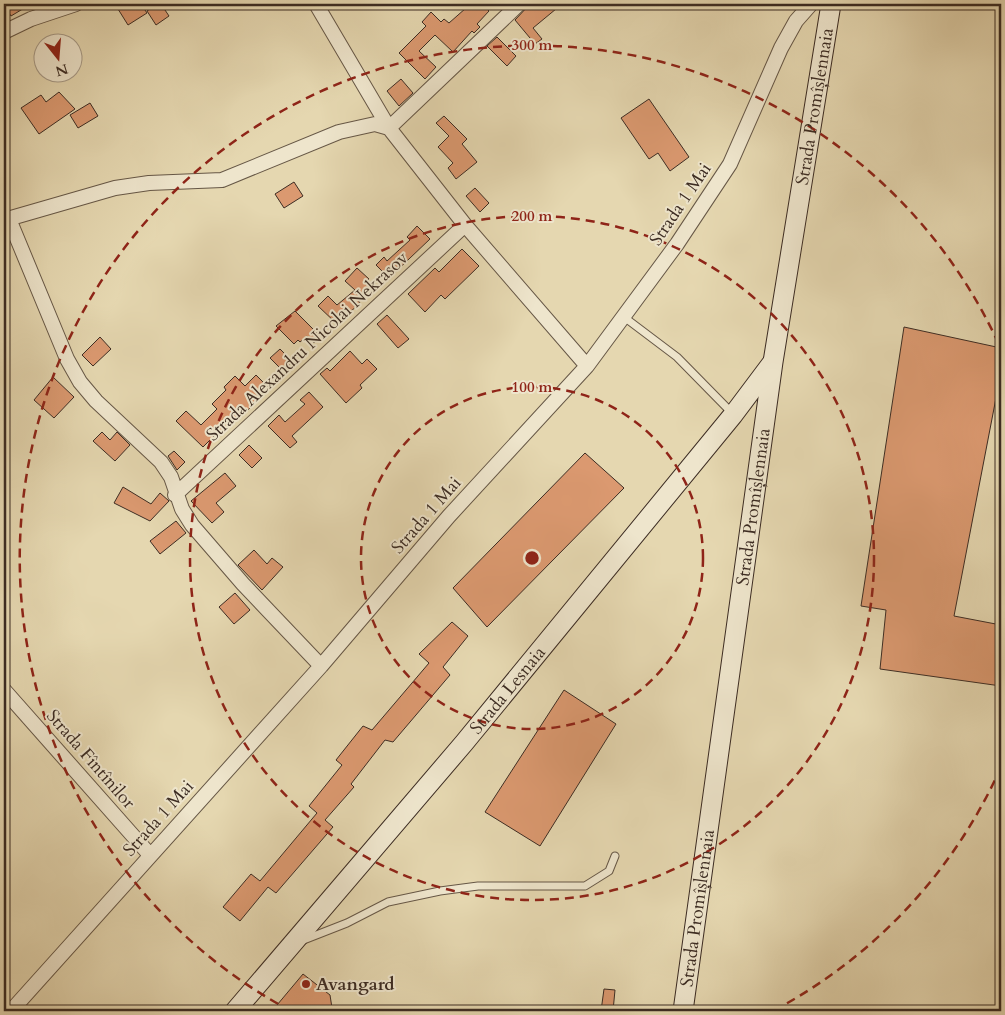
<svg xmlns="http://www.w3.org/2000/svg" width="1005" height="1015" font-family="Cardo,serif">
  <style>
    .building { fill: #db9970; stroke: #3c2c23 }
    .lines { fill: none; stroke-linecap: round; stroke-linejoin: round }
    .lane-casing { stroke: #665746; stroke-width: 9 }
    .street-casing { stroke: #665746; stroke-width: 16 }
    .secondary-casing { stroke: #3c2c23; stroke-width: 21 }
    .lane { stroke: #eee5cc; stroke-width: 7 }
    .street { stroke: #eee5cc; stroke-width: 14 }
    .secondary { stroke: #eee5cc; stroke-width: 19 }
    .ring { fill: none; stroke: #8f2418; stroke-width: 2.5; stroke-dasharray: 9 6 }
    .poi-dot { fill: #8f2418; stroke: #eee5cc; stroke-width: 2 }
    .labels { text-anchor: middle; stroke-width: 4; stroke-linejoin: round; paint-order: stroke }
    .street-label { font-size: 18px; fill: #3c2c23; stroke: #eee5cc }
    .poi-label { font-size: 18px; font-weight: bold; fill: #3c2c23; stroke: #eee5cc; text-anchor: start }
    .centre { fill: #8f2418; stroke: #eee5cc; stroke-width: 2.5 }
    .ring-label { font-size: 15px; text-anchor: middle; font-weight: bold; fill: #8f2418; stroke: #eee5cc; stroke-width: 4; stroke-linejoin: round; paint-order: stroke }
  </style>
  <rect width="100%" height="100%" fill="#e5d7b0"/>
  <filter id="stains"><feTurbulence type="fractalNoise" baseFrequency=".004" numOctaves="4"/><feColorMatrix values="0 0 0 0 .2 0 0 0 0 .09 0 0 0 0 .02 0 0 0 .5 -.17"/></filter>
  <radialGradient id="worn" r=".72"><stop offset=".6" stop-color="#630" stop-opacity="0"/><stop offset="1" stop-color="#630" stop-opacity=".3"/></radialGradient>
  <path class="building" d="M14,4h17l-20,12 -5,-8z
    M127,4h14l6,9 -19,12 -10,-16z
    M157,4h4l8,12 -13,9 -9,-14z
    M461,4h21l7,7 -12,13 3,3 -6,6 -2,-2 -19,21 -18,-17 -16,16 17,16 -11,12 -26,-26 27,-27 -4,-4 9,-10 10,10 3,-3 5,4 17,-15z
    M530,4h32l-29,24 9,11 -7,5 -20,-24z
    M497,37l19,19 -9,10 -20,-20z
    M401,79l12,14 -14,13 -12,-15z
    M59,92l16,17 -36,25 -18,-26 20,-13 5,7z
    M649,99l40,58 -19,14 -12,-18 -9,6 -28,-41z
    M90,103l8,13 -20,12 -8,-13z
    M444,116l23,23 -5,5 15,18 -21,17 -8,-11 5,-5 -15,-16 11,-11 -13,-13z
    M294,182l9,14 -19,12 -9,-14z
    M475,188l14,15 -9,9 -14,-16z
    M417,226l13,13 -41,39 -13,-13 8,-8 3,4 23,-21 -3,-3z
    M462,249l17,17 -34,33 -4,-4 -16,17 -17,-18 27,-26 4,4z
    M357,268l12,11 -3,2 4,4 -13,14 3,4 -23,21 -19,-18 10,-10 9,9 18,-15 -10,-9z
    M295,311l25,25 -6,7 -7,-7 -7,6 -2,-2 -4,4 -18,-18z
    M387,315l22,24 -11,9 -21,-24z
    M904,327l97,21v24l-47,244 47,9v61l-121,-17 6,-59 -25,-4z
    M100,337l11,12 -18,17 -11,-11z
    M280,349l13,13 -10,9 -13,-13z
    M350,351l12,13 5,-5 10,10 -17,16 2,3 -16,15 -26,-29 7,-6 3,3z
    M256,375l13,13 -22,23 -28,25 -2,-3 -14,14 -27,-26 10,-10 15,14 16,-16 -5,-5 14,-14 -2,-3 11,-11 10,10z
    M53,377l21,20 -20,21 -20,-18z
    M309,392l14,15 -31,29 5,6 -7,6 -22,-22 11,-11 6,7 20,-18 -5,-4z
    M102,432l8,8 7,-8 13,13 -15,16 -22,-20z
    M249,445l13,13 -10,10 -13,-13z
    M174,451l11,11 -8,8 -9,-14z
    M585,453l39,35 -137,139 -34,-39z
    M225,473l11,13 -20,17 8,9 -12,11 -21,-22z
    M123,487l28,17 9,-11 9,8 -19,20 -36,-18z
    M176,521l10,12 -26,21 -10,-13z
    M254,550l13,14 5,-6 11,9 -21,23 -24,-25z
    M235,593l15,17 -16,14 -15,-17z
    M452,622l16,14 -25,31 7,8 -57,67 -8,-2 -34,44 3,3 -29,33 8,7 -57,66 -8,-6 -28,34 -17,-14 28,-33 9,7 57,-68 -8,-7 33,-41 -6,-5 27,-34 9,4 57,-67 -10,-9z
    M564,690l52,34 -76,122 -55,-34z
    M303,974l27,21 2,13 -3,3h-57z
    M604,989l11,1 -2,21h-12z"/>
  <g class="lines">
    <defs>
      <path id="lane" d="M624,317l53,40 56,57
        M301,941l46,-18 41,-21 52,-11 38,-5h107l24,-15 6,-15"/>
      <path id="street" d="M316,4l73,124 76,97 122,141
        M4,32l27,-13 45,-15
        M9,219l58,140 13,23 16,19 65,61 10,15 11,32 10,16 51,59 78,82
        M4,220l111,-32 34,-5 73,-3 117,-48 36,-8 14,4 130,-124
        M175,495l290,-270
        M4,690l146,165
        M11,1011l310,-345 128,-150 138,-150 90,-122 53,-80 51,-116 15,-27 15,-17"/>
      <g id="secondary">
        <path id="s1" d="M235,1011l229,-268 269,-328 39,-52"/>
        <path id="s2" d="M683,1011l90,-649 58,-358"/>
      </g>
    </defs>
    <use href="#lane" class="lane-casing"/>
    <use href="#street" class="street-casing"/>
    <use href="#secondary" class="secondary-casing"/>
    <use href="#lane" class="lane"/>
    <use href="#street" class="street"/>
    <use href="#secondary" class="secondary"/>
  </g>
  <g class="ring">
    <circle cx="532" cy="558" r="171"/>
    <circle cx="532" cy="558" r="342"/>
    <path d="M1001 767A513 513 0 0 1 773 1011M291 1011A513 513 0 1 1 1001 349"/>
  </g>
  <circle class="poi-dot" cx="306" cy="984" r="5"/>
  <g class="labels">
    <g class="street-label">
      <text dy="6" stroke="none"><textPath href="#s2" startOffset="914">Strada Promîșlennaia</textPath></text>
      <text transform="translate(680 204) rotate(-56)" y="6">Strada 1 Mai</text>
      <text transform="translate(307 346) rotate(-43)" y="6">Strada Alexandru Nicolai Nekrasov</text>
      <text dy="6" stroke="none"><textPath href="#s2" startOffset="509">Strada Promîșlennaia</textPath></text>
      <text transform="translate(426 515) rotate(-49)" y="6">Strada 1 Mai</text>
      <text dy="6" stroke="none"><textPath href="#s1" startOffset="421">Strada Lesnaia</textPath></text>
      <text transform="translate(91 759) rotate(49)" y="6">Strada Fîntînilor</text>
      <text transform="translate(158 818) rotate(-48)" y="6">Strada 1 Mai</text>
      <text dy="6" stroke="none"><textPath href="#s2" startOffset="104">Strada Promîșlennaia</textPath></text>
    </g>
    <g class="poi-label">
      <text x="316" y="990">Avangard</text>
    </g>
  </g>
  <circle cx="532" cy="558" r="8" class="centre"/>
  <g class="ring-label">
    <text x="532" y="50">300 m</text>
    <text x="532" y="221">200 m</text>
    <text x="532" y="392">100 m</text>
  </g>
  <rect width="1005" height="1015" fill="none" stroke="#e5d7b0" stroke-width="20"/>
  <rect x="5" y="5" width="995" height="1005" fill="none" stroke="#3c2c23" stroke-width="2.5"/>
  <rect x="10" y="10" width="985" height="995" fill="none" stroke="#3c2c23"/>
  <g transform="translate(58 58) rotate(163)"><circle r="24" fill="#eee5cc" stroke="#a79b88"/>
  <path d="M0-4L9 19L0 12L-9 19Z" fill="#8f2418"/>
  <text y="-8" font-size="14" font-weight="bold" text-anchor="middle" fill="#3c2c23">N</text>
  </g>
  <rect width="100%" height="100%" filter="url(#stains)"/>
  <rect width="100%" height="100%" fill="url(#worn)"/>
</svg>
